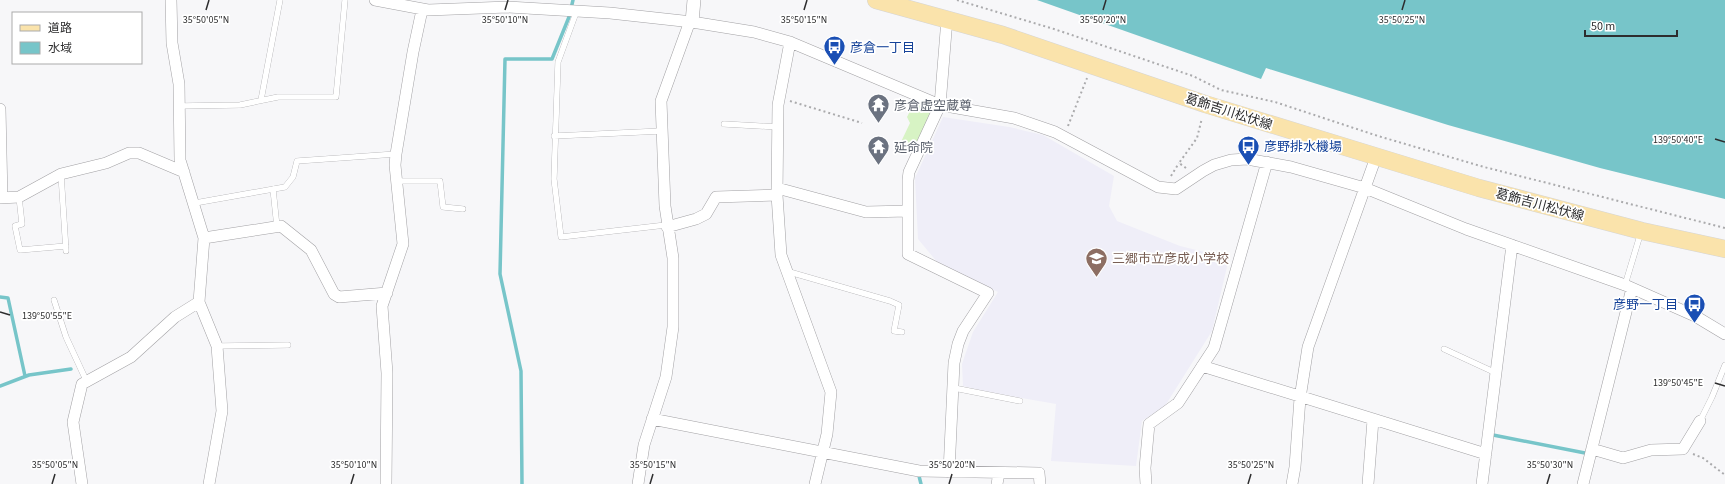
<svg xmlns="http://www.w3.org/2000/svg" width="1725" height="484" font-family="'Source Sans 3','Noto Sans JP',sans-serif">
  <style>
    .built { fill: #efeef8 }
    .green { fill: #d7f3c4 }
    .water { fill: #77c5c9 }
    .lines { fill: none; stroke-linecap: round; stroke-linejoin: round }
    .stream { stroke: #77c5c9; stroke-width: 3.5 }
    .service-casing { stroke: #a2a1a4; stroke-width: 6 }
    .minor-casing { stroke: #a2a1a4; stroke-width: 12 }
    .tertiary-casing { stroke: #a2a1a4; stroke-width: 14 }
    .primary-casing { stroke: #d5d5d5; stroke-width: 18 }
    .path { stroke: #ababad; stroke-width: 2; stroke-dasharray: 2 3; stroke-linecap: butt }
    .service { stroke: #fff; stroke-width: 5.5 }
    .minor { stroke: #fff; stroke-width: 11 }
    .tertiary { stroke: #fff; stroke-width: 13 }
    .primary { stroke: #fae3ab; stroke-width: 17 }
    .ticks { fill: none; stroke: #2d2d2e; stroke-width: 1.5 }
    .labels { text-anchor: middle; stroke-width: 3.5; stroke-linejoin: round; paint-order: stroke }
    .transit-label { font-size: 13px; fill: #164399; stroke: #fff; text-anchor: start }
    .worship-label { font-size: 13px; fill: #5b616d; stroke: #fff; text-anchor: start }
    .street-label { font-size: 13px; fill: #2d2d2e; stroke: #fff }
    .education-label { font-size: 13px; fill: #785e54; stroke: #fff; text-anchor: start }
    .ticks-label { font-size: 10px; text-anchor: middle; fill: #2d2d2e; stroke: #fff; stroke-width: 3.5; stroke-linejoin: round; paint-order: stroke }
  </style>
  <rect width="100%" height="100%" fill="#f7f7f9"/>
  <path class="built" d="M943,117l66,10 34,8 71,41 -5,30 8,15 63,25 49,12 -17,73 -47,75 -23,15 -6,45 -85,-5 5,-57 -73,-13 -20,-5 -1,-22 11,-32 25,-40 -60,-29 -20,-24 -3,-61z"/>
  <path class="green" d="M914,103l16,7 1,2 -17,38 -14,-6 10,-21 -3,-6z"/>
  <path class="water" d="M1037,0h688v199l-125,-31 -152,-43 -182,-57 -5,11z"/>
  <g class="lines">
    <path class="stream" d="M0,297l8,1 17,78
      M0,386l29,-11 42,-6
      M1493,435l92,18
      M919,476l2,8
      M522,484l-1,-113 -21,-97 5,-215h47l17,-42 4,-17"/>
    <defs>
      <path id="service" d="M577,10l-19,52 -4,117 7,58 105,-12
        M261,100l19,-100
        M179,106l61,-1 38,-8h58l9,-97
        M724,124l54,3
        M554,136l108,-5
        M61,174l5,77
        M397,181h43l3,26 20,2
        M273,189l4,38
        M19,197l3,27 -7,2 5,24 46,-4
        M195,203l90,-16 8,-10 4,-16 99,-7
        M786,271l104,30 9,4 -5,26 8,1
        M1625,285l16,-53
        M54,300l12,37 20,43
        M217,346l71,-1
        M1444,349l52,24
        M954,388l66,13
        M1700,421l12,-24 13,-32"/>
      <path id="minor" d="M171,0l1,43 7,41 1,76 24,78 -5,64 18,44 5,65 -13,73
        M375,0l53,10 80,-3 102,6 82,9 62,10 36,10 150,63 74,13 41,14 103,55 18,2 27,-18 11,-6 17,-5 16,-1 44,8 74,21 101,41 159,56 70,31 30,18
        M947,19l-7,86 -31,67 -1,8v74l80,39 -25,38 -5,13 -4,19 -5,109
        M790,42l-12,63 -1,90 4,60 50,137 -4,42 -12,50
        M0,109l2,89
        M777,188l89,24 42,-1
        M0,198l19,-1 42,-23 45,-11 23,-10h10l45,19
        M667,227l29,-8 10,-5 10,-17 61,-2
        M204,238l77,-12 30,24 23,44 5,3 48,-4
        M1202,366l284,88
        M652,419l267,52 120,2 1,11
        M1592,449l31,9 28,-8 32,-1 17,-28
        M82,484l-9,-62 9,-38 49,-27 44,-40 24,-15
        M386,484l1,-111 -5,-67 21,-62 -8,-79 1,-11 17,-102 9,-42
        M638,484l6,-39 22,-68 7,-50v-69l-8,-52 -4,-105 29,-80
        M997,484l2,-11
        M1146,484l-1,-16 4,-44 29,-21 36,-55 53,-186
        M1292,484l3,-17 5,-69 8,-51 68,-190
        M1368,484l5,-64
        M1482,484l30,-239
        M1583,484l49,-196"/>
      <path id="tertiary" d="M692,22l2,-22"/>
      <path id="primary" d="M876,0l127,35 202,69 274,84 163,43 83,18"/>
    </defs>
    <use href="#service" class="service-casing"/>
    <use href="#minor" class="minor-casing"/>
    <use href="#tertiary" class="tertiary-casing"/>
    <use href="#primary" class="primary-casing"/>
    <path class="path" d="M957,0l97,29 139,47 28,14 54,12 103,34 106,31 241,61
      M790,101l72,22
      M1068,126l19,-48
      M1186,168l-7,-5 18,-25 5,-20
      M1171,176l8,-13
      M1693,454l10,4 22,17"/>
    <use href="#service" class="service"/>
    <use href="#minor" class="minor"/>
    <use href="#tertiary" class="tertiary"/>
    <use href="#primary" class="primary"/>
  </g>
  <path class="ticks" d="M206,10l3,-10M505,10l3,-10M804,10l3,-10M1103,10l3,-10M1402,10l3,-10M1715,139l10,3M0,312l10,3M1715,383l10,3M52,484l3,-10M351,484l3,-10M650,484l3,-10M949,484l3,-10M1248,484l3,-10M1547,484l3,-10"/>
  <defs>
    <symbol id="bus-pin" viewBox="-11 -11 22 30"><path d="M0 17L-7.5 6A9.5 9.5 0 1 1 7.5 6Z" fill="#1a4fb4" stroke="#fff"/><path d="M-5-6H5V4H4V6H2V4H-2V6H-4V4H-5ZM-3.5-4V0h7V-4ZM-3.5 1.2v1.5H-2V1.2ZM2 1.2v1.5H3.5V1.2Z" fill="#fff"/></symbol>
    <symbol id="temple-pin" viewBox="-11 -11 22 30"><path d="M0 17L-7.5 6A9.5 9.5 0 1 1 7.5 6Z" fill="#6b7280" stroke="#fff"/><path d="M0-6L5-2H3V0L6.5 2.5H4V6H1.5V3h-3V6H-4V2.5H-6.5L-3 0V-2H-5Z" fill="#fff"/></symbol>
    <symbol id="school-pin" viewBox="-11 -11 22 30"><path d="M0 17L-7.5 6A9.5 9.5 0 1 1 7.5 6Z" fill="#8d6e63" stroke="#fff"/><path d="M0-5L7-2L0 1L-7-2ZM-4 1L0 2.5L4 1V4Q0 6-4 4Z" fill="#fff"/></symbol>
  </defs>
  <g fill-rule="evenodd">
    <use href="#bus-pin" x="822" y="34" width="25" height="34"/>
    <use href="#temple-pin" x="866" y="92" width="25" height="34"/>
    <use href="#bus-pin" x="1236" y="134" width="25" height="34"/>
    <use href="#temple-pin" x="866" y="134" width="25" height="34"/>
    <use href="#school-pin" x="1084" y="246" width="25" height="34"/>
    <use href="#bus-pin" x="1682" y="292" width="25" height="34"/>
  </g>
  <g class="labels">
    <g class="transit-label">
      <text x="850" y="52">彦倉一丁目</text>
      <text x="1264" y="151">彦野排水機場</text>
      <text x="1678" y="309" text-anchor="end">彦野一丁目</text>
    </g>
    <g class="worship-label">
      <text x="894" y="110">彦倉虚空蔵尊</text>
      <text x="894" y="152">延命院</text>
    </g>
    <g class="street-label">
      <text transform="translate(1229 111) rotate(18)" y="5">葛飾吉川松伏線</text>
      <text transform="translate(1540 204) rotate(15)" y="5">葛飾吉川松伏線</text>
    </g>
    <g class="education-label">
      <text x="1112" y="263">三郷市立彦成小学校</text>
    </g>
  </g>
  <g class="ticks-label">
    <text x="206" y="23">35°50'05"N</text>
    <text x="505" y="23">35°50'10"N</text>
    <text x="804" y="23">35°50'15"N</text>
    <text x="1103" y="23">35°50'20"N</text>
    <text x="1402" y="23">35°50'25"N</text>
    <text x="1678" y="143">139°50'40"E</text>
    <text x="47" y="319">139°50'55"E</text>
    <text x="1678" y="386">139°50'45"E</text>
    <text x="55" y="468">35°50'05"N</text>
    <text x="354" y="468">35°50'10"N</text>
    <text x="653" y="468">35°50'15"N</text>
    <text x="952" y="468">35°50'20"N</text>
    <text x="1251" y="468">35°50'25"N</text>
    <text x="1550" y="468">35°50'30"N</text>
  </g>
  <rect x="12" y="12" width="130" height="52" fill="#ffffff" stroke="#ababab"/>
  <rect x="20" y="25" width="20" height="6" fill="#fae3ab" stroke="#ababab"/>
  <text x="48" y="32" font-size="12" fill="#2d2d2e">道路</text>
  <rect x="20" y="42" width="20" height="12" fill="#77c5c9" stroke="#ababab"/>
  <text x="48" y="52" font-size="12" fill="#2d2d2e">水域</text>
  <path d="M1585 30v6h92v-6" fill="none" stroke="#2d2d2e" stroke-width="2"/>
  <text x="1591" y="30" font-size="12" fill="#2d2d2e" stroke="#ffffff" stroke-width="3" paint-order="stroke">50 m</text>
</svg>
